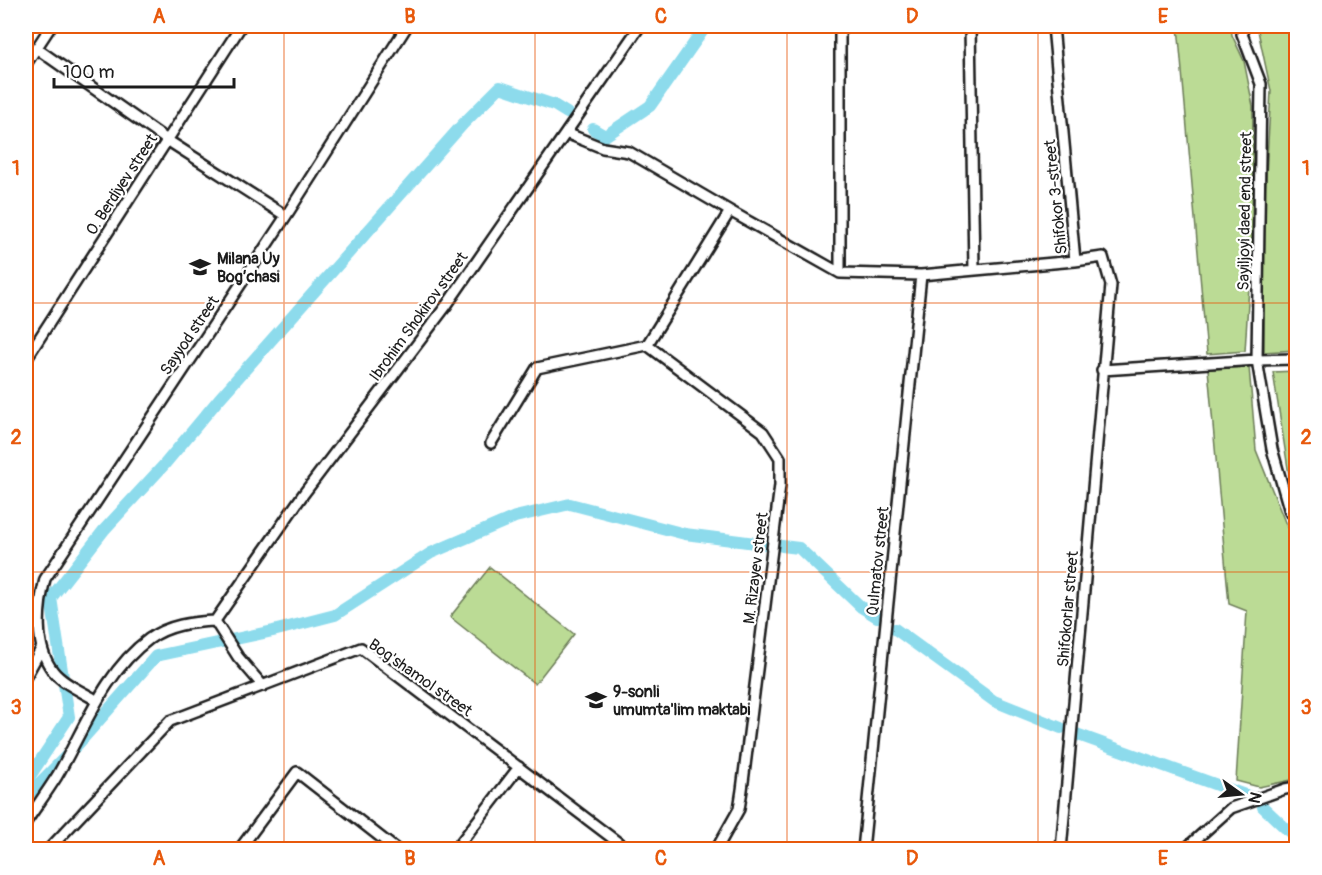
<svg xmlns="http://www.w3.org/2000/svg" width="1322" height="875" font-family="Pangolin,sans-serif">
  <style>
    .green { fill: #bbdb95; stroke: #6c7c58; stroke-width: 1.5 }
    .lines { fill: none; stroke-linecap: round; stroke-linejoin: round }
    .canal { stroke: #8ddbec; stroke-width: 12 }
    .street-casing { stroke: #1c1c1c; stroke-width: 14 }
    .street { stroke: #fff; stroke-width: 9 }
    .grid { fill: none; stroke: #e8590c; stroke-width: 1.5; stroke-opacity: 0.55 }
    .labels { text-anchor: middle; stroke-width: 4.5; stroke-linejoin: round; paint-order: stroke }
    .street-label { font-size: 16px; fill: #1c1c1c; stroke: #fff }
    .poi-label { font-size: 16px; font-weight: bold; fill: #1c1c1c; stroke: #fff; text-anchor: start }
    .neatline { fill: none; stroke: #e8590c; stroke-width: 2 }
    .grid-label { font-size: 20px; text-anchor: middle; font-weight: bold; fill: #e8590c }
  </style>
  <rect width="100%" height="100%" fill="#fff"/>
  <filter id="ink" filterUnits="userSpaceOnUse"><feTurbulence type="fractalNoise" baseFrequency=".0167" numOctaves="2"/><feDisplacementMap in="SourceGraphic" scale="12" xChannelSelector="R" yChannelSelector="G"/><feConvolveMatrix kernelMatrix="1 2 1 2 8 2 1 2 1" color-interpolation-filters="sRGB"/></filter>
  <g filter="url(#ink)">
    <path class="green" d="M1178,26h53l1,9 12,26 9,45 -1,132 -7,113 -38,3z
      M1257,26h39v324l-32,2v-142l7,-119z
      M1249,367l7,83 31,77 9,5v247l-37,8 -23,-6 11,-170 -18,-7 -21,-235z
      M1296,371v136h-2l-21,-135z
      M490,567l84,67 -39,50 -85,-67z"/>
    <g class="lines">
      <path class="canal" d="M593,129l12,7 45,-30 56,-80
        M782,546l17,2 62,59 16,10
        M895,629l99,72 67,27
        M1076,734l177,64
        M26,782l43,-65 -18,-119 53,-68 60,-65 55,-66 244,-275 37,-37 54,18 13,8
        M26,797l53,-54 77,-87 117,-25 62,-16 96,-62 84,-36 55,-13 115,30 78,10
        M1263,807l33,31"/>
      <defs>
        <path id="street" d="M970,26l4,244
          M1053,26l22,235 28,-4 8,28 -50,565
          M1241,26l1,8 19,50 -4,276 39,-1
          M36,48l131,92 119,76
          M26,64l25,-38
          M566,133l37,15 26,4 101,59
          M840,273v-247
          M26,359l215,-333
          M1102,370l155,-10 15,89 18,63 6,1
          M491,443l46,-75 110,-23
          M215,621l87,-125 144,-190 194,-280
          M26,676l15,-27
          M96,700c-13,-8 -33,-16 -43,-29 -19,-24 -15,-64 -8,-92l241,-363 121,-190
          M26,822c10,-15 21,-30 31,-46 27,-46 47,-104 92,-137 19,-14 43,-17 66,-18l23,36 25,29
          M48,850l122,-129 191,-73 267,202
          M239,850l58,-78 100,78
          M455,850l64,-83
          M716,850l23,-41 3,-19 38,-305v-27l-17,-26 -116,-87 83,-134 110,62 81,2 154,-14
          M863,850l58,-575
          M1184,850l47,-42 54,-19 11,-2"/>
      </defs>
      <use href="#street" class="street-casing"/>
      <use href="#street" class="street"/>
    </g>
  </g>
  <path class="grid" d="M284,26v824M535,26v824M787,26v824M1038,26v824M26,303h1270M26,572h1270"/>
  <defs>
    <symbol id="school-bare" viewBox="-9 -9 18 18"><path d="M0-5L7-2L0 1L-7-2ZM-4 1L0 2.5L4 1V4Q0 6-4 4Z" fill="#1c1c1c" stroke="#fff" stroke-width="2.5" paint-order="stroke"/></symbol>
  </defs>
  <g fill-rule="evenodd">
    <use href="#school-bare" x="185" y="252" width="30" height="30"/>
    <use href="#school-bare" x="581" y="685" width="30" height="30"/>
  </g>
  <g class="labels">
    <g class="street-label">
      <text transform="translate(121 184) rotate(-57)" y="6">O. Berdiyev street</text>
      <text transform="translate(1055 197) rotate(-96)" y="6">Shifokor 3-street</text>
      <text transform="translate(1244 211) rotate(-89)" y="6">Sayiljoyi daed end street</text>
      <text transform="translate(418 316) rotate(-54)" y="6">Ibrohim Shokirov street</text>
      <text transform="translate(189 335) rotate(-56)" y="6">Sayyod street</text>
      <text transform="translate(877 561) rotate(-84)" y="6">Qulmatov street</text>
      <text transform="translate(755 568) rotate(-83)" y="6">M. Rizayev street</text>
      <text transform="translate(1067 609) rotate(-85)" y="6">Shifokorlar street</text>
      <text transform="translate(421 677) rotate(35)" y="6">Bog'shamol street</text>
    </g>
    <g class="poi-label">
      <text x="217" y="264">Milana Uy<tspan x="217" dy="18">Bog’chasi</tspan></text>
      <text x="613" y="697">9-sonli<tspan x="613" dy="18">umumta'lim maktabi</tspan></text>
    </g>
  </g>
  <rect width="1322" height="875" fill="none" stroke="#fff" stroke-width="66"/>
  <g transform="translate(1241 794) rotate(105)" stroke="#ffffff" stroke-width="4.5" paint-order="stroke">
  <path d="M0-4.5L10 22L0 15L-10 22Z" fill="#1c1c1c"/>
  <text y="-9" font-size="16" font-weight="bold" text-anchor="middle" fill="#1c1c1c">N</text>
  </g>
  <path d="M54 78v9h180v-9" fill="none" stroke="#1c1c1c" stroke-width="3"/>
  <text x="63" y="78" font-size="18" fill="#1c1c1c" stroke="#ffffff" stroke-width="4.5" paint-order="stroke">100 m</text>
  <rect x="33" y="33" width="1256" height="809" class="neatline"/>
  <g class="grid-label">
    <text x="159" y="23">A</text>
    <text x="410" y="23">B</text>
    <text x="661" y="23">C</text>
    <text x="912" y="23">D</text>
    <text x="1163" y="23">E</text>
    <text x="16" y="175">1</text>
    <text x="1306" y="175">1</text>
    <text x="16" y="444">2</text>
    <text x="1306" y="444">2</text>
    <text x="16" y="714">3</text>
    <text x="1306" y="714">3</text>
    <text x="159" y="865">A</text>
    <text x="410" y="865">B</text>
    <text x="661" y="865">C</text>
    <text x="912" y="865">D</text>
    <text x="1163" y="865">E</text>
  </g>
</svg>
